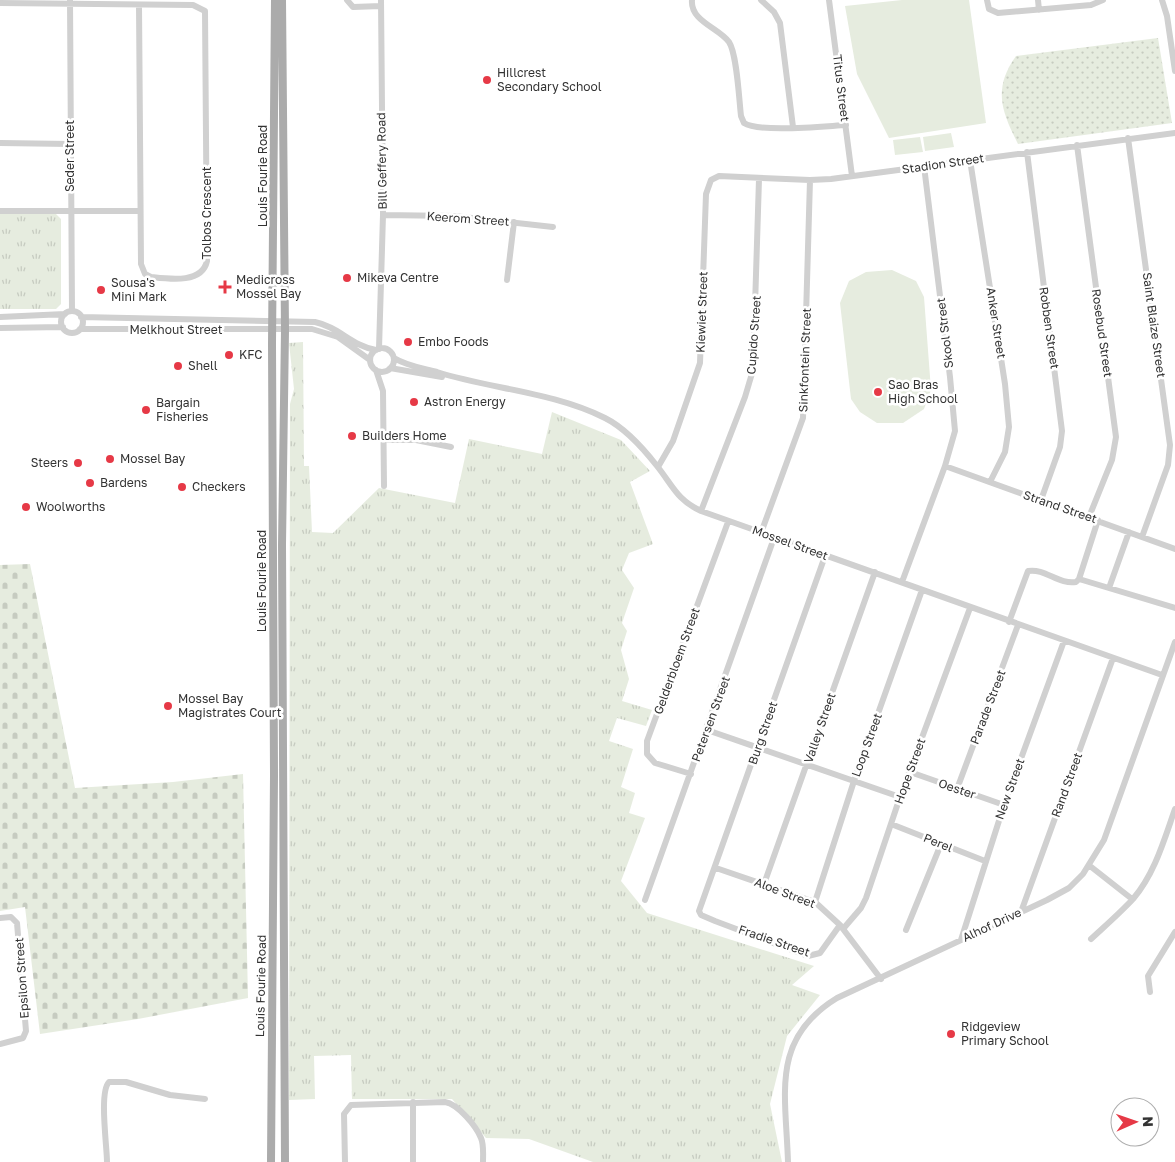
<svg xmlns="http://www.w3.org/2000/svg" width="1175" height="1162" font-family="'Golos Text',sans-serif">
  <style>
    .grass { fill: url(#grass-tufts) }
    .cemetery { fill: url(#cemetery-stones) }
    .park { fill: url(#park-dots) }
    .pitch { fill: #e6ecdf }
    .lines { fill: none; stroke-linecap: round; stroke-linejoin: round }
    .minor { stroke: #d0d0d0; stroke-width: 6 }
    .major { stroke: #ababab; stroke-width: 8 }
    .poi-dot { fill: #e63946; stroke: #fff; stroke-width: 2 }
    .labels { text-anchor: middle; stroke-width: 5; stroke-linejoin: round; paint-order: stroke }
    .poi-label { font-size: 12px; fill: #333; stroke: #fff; text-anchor: start }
    .street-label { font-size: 12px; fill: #333; stroke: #fff }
  </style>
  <defs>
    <pattern id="grass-tufts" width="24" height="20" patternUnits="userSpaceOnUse" patternTransform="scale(1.25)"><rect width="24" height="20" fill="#e6ecdf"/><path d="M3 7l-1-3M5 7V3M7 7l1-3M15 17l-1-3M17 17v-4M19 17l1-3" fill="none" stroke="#c6cbc0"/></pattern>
    <pattern id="cemetery-stones" width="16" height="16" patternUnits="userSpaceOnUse" patternTransform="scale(1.25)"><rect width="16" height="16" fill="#e6ecdf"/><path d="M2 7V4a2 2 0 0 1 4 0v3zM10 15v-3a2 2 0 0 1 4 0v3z" fill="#c6cbc0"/></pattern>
    <pattern id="park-dots" width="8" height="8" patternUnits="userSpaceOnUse" patternTransform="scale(1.25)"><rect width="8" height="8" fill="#e6ecdf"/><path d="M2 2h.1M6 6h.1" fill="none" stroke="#c6cbc0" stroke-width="1.8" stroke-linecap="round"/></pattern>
  </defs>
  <rect width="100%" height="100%" fill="#fff"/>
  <path class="grass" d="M0,214h56l5,5v85l-5,5h-56z
    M303,342l1,124h5l3,66 21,1 46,-45 76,15 14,-64 73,15 10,-42 69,28 29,31 -20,11 23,62 -24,9 -7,17 12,18 -12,35 5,8 -6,19 8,29 -7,22 30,9 -6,16 -29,-8 -8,23 24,8 -12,38 14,6 -6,20 16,5 -24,63 26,32 167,53 -22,19 28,10 -33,41 -17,68 12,58h-189l-64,-23 -43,-1 -34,-39h-100l-1,-44 -37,1 1,43 -26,1 1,-696 4,-15 -5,-46z"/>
  <path class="cemetery" d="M30,564l45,224 98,-6 70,-8 5,224 -110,21 -98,15 -15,-127 -25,4v-346z"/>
  <path class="park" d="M1158,38l14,85 -154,21c-17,-33 -25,-56 -2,-88z"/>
  <path class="pitch" d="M902,0h67l17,123 -97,15 -32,-64 -12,-68z
    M951,133l3,14 -29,4 -2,-14z
    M920,137l3,15 -28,3 -2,-15z
    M892,270l24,11 8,16 7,93 -7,19 -21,14h-26l-17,-11 -9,-13 -11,-96 9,-22 17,-9z"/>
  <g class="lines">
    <path class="minor" d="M70,0l2,311
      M347,0l6,7 28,-1
      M692,0c-2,21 27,28 37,42 8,12 10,57 12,74l3,7c15,10 82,3 102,2
      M761,0l13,12 6,11 13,104
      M829,0l23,176
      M987,0l2,9 9,4 93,-8 12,-5
      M1038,0l1,10
      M1162,0l5,16 8,55
      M0,3l193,2 12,6 2,250c-5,23 -38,18 -56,16l-6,-3 -4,-10 -2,-259
      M1128,138l42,307 -2,20 -26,72
      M0,143l70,1
      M1077,145l39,292 -4,23 -23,57
      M1027,152l35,279 -2,16 -19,53
      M970,160l35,224 4,43 -4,25 -15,30
      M0,211h140
      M383,215l71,1 99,11
      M507,280l7,-58
      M61 322a11 11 0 1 1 22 0a11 11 0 1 1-22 0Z
      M0,317l65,-3
      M81,317l234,5c24,5 37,24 61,28
      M0,328l63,-1
      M80,329h232l26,8 32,23
      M370 360a12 12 0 1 1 24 0a12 12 0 1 1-24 0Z
      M379,349l4,-134 -2,-215
      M394,358c13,8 28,10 43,14 54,17 116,20 168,46 20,10 38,30 52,48 16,20 20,34 44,45l461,164
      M390,368l52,9
      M376,370l7,21 1,95
      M383,440h33l35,7
      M945,466l230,83
      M658,467l15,-26 27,-78 6,-169 5,-14 8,-4 91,4 21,-1 344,-46
      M701,511l44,-114 8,-27 6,-191
      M761,533l42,-115 7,-238
      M825,556l-126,355 2,4 14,6 93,35 12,-3 20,-28
      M1079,579l96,29
      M902,582l43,-116 10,-35 -5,-54 -26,-211
      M1109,588l20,-56
      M1009,622l19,-51c17,-3 31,14 48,11l3,-3 19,-59
      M707,730l193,67
      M910,772l94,33
      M691,774l-36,-11 -8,-9v-13l81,-219
      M957,789l61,-164
      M891,824l94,37
      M1090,866l42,33
      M716,868l99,34 25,23 41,54
      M764,884l111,-312
      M645,900l129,-362
      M815,902l39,-121 68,-191
      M1021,912l92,-254
      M0,918l11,-1 6,6 9,108 -3,7 -23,6
      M843,929l18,-21 5,-10 34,-101 70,-189
      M906,930l35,-86
      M1091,939c14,-13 29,-26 42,-40 22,-26 31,-59 42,-90
      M961,940l43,-135 60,-164
      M1150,992l-2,-16 27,-44
      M413,1102v60
      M107,1162c0,-16 -8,-70 2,-80h17l44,13 35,4
      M345,1162l-1,-48 7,-9 94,-3c13,2 31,24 36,36 3,7 2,16 2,24
      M788,1162c-2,-68 -18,-123 49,-164l210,-98 22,-12 14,-14 21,-34 71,-198"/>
    <path class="major" d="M282,0l3,330 -3,215 3,617
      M271,1162l3,-387 -2,-431 3,-344"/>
  </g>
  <g class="poi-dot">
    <circle cx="487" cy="80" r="5"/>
    <circle cx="347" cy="278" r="5"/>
    <path d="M222.5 279.5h5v5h5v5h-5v5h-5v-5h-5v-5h5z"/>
    <circle cx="101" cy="290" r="5"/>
    <circle cx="408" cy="342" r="5"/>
    <circle cx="229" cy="355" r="5"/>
    <circle cx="178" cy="366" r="5"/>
    <circle cx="878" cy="392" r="5"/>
    <circle cx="414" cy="402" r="5"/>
    <circle cx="146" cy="410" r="5"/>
    <circle cx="352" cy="436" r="5"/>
    <circle cx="110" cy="459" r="5"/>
    <circle cx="78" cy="463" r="5"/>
    <circle cx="90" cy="483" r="5"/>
    <circle cx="182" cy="487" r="5"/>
    <circle cx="26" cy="507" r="5"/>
    <circle cx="168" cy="706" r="5"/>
    <circle cx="951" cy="1034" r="5"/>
  </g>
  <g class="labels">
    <g class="poi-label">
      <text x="497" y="77">Hillcrest<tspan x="497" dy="14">Secondary School</tspan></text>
      <text x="357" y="282">Mikeva Centre</text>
      <text x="236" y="284">Medicross<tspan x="236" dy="14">Mossel Bay</tspan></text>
      <text x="111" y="287">Sousa's<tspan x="111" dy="14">Mini Mark</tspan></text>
      <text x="418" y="346">Embo Foods</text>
      <text x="239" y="359">KFC</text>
      <text x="188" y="370">Shell</text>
      <text x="888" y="389">Sao Bras<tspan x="888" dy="14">High School</tspan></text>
      <text x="424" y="406">Astron Energy</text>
      <text x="156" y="407">Bargain<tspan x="156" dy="14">Fisheries</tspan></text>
      <text x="362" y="440">Builders Home</text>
      <text x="120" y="463">Mossel Bay</text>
      <text x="68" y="467" text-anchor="end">Steers</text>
      <text x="100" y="487">Bardens</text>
      <text x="192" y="491">Checkers</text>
      <text x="36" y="511">Woolworths</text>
      <text x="178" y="703">Mossel Bay<tspan x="178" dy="14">Magistrates Court</tspan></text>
      <text x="961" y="1031">Ridgeview<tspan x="961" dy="14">Primary School</tspan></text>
    </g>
    <g class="street-label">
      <text transform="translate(841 88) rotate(83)" y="4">Titus Street</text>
      <text transform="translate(70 156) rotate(-90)" y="4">Seder Street</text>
      <text transform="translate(382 161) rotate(-91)" y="4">Bill Geffery Road</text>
      <text transform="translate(943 164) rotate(-8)" y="4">Stadion Street</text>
      <text transform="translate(263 176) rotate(-90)" y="4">Louis Fourie Road</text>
      <text transform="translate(207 213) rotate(-90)" y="4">Tolbos Crescent</text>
      <text transform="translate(468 219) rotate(4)" y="4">Keerom Street</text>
      <text transform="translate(702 312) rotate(-88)" y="4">Kiewiet Street</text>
      <text transform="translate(996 323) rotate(81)" y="4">Anker Street</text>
      <text transform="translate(1154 325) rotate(82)" y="4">Saint Blaize Street</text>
      <text transform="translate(1049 328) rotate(82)" y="4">Robben Street</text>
      <text x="176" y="334">Melkhout Street</text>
      <text transform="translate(945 333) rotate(-97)" y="4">Skool Street</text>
      <text transform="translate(1102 333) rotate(82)" y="4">Rosebud Street</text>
      <text transform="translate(754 335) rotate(-86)" y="4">Cupido Street</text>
      <text transform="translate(805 360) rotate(-88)" y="4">Sinkfontein Street</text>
      <text transform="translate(1060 507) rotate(19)" y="4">Strand Street</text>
      <text transform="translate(790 543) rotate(20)" y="4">Mossel Street</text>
      <text transform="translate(262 581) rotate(-90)" y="4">Louis Fourie Road</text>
      <text transform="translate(677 661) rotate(-70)" y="4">Gelderbloem Street</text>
      <text transform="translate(988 707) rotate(-69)" y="4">Parade Street</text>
      <text transform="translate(711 719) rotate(-70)" y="4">Petersen Street</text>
      <text transform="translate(820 728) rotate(-71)" y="4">Valley Street</text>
      <text transform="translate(763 733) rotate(-71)" y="4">Burg Street</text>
      <text transform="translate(867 745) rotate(-70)" y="4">Loop Street</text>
      <text transform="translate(910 771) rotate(-70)" y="4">Hope Street</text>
      <text transform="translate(1067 785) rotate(-70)" y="4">Rand Street</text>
      <text transform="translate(957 789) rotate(19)" y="4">Oester</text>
      <text transform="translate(1010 789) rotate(-70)" y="4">New Street</text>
      <text transform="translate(938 843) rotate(22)" y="4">Perel</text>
      <text transform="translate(785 893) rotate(21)" y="4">Aloe Street</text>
      <text transform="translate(992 925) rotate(-25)" y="4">Alhof Drive</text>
      <text transform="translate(774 941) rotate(19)" y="4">Fradie Street</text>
      <text transform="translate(22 978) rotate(-94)" y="4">Epsilon Street</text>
      <text transform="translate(261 986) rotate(-89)" y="4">Louis Fourie Road</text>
    </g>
  </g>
  <g transform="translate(1135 1122) rotate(88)"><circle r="24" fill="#ffffff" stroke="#adadad"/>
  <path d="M0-4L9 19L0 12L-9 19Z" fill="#e63946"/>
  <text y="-8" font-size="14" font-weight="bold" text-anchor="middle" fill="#333333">N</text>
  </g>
</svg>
